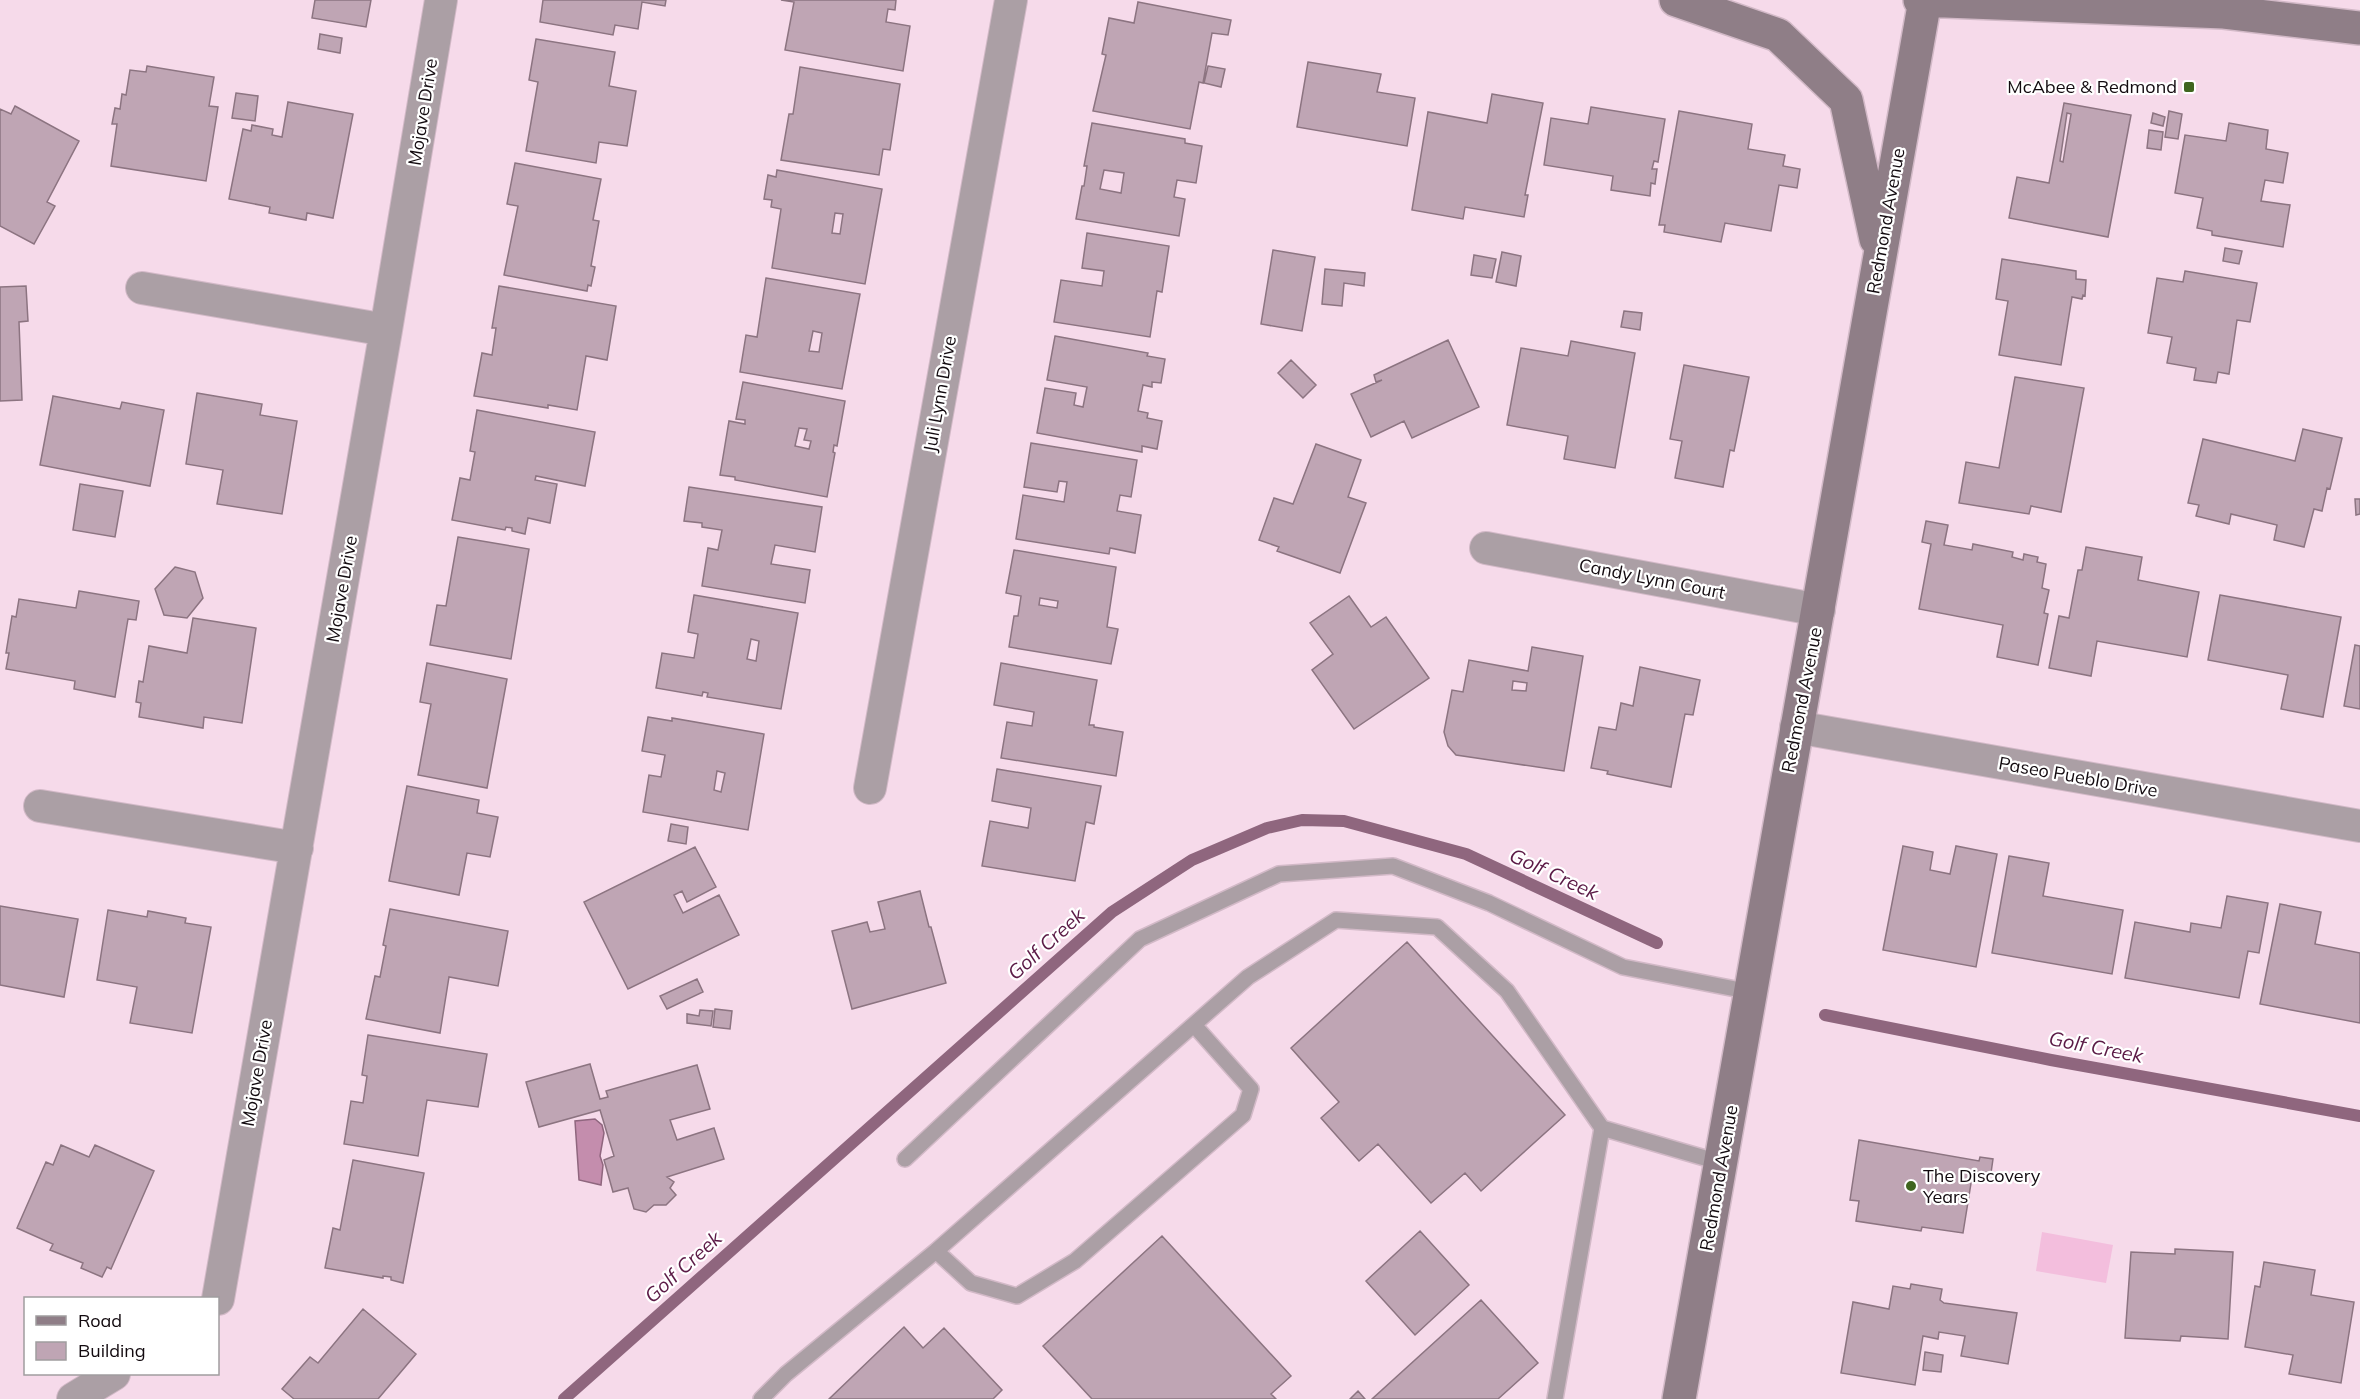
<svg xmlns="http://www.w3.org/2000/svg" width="2360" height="1399" font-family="Mulish,sans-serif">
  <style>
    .green { fill: #f3bedd }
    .water { fill: #c48dad; stroke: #8f667e; stroke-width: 1.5 }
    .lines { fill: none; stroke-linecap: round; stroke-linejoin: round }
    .stream { stroke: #8f667e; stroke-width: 12 }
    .building { fill: #bfa5b4; stroke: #8c7481; stroke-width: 1.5; fill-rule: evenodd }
    .lane-casing { stroke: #d2b9c7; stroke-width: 18 }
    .street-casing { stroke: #d2b9c7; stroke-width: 34 }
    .secondary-casing { stroke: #d2b9c7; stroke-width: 36 }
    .lane { stroke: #ab9fa5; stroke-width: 15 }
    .street { stroke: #ab9fa5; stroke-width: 32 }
    .secondary { stroke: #8f7e87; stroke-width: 33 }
    .poi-dot { fill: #3f651f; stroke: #fff; stroke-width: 2 }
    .labels { text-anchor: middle; stroke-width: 4.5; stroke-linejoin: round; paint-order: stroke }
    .poi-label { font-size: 18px; fill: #120a0f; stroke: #fff; text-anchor: end }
    .street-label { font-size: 18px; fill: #120a0f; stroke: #fff }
    .water-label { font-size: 20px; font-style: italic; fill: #5b1a46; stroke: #fff }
  </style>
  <rect width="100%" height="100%" fill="#f6daea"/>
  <path class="green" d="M2042,1232l71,13 -7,38 -70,-12z"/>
  <path class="water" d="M595,1119l7,6 2,8 -4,23 3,9 -2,20 -22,-5 -4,-59z"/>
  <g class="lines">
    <path class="stream" d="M1825,1015l226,45 309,56
      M564,1399l548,-487 80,-52 75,-32 35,-8 42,1 122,33 191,89"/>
  </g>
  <path class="building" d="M315,0h56l-5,27 -54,-9z
    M543,0h123l-1,6 -23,-4 -4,27 -23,-4 -2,10 -73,-13z
    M781,0h115l-1,10 -7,-1 -2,13 24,4 -7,45 -118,-21 9,-48z
    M1138,2l93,18 -3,15 -16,-2 -9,50 -4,-1 -9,47 -97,-18 13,-56 -4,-1 7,-36 25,5z
    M320,34l22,4 -2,15 -22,-4z
    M536,39l79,13 -6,34 27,5 -9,55 -28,-4 -3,21 -70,-12 12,-69 -9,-2z
    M1308,62l73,12 -4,18 38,6 -8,48 -110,-19z
    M147,66l67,11 -5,29 9,1 -12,74 -95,-15 6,-42h-5l3,-16 5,1 2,-15 4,1 4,-25 16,2z
    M1208,66l17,3 -4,18 -17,-4z
    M800,67l100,17 -10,66 -7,-1 -4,26 -98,-15 8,-46h4z
    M236,93l22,3 -3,25 -23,-3z
    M1492,94l51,9 -18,92h3l-4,22 -59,-10 -2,12 -51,-9 16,-98 59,11z
    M288,102l65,12 -20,104 -26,-5 -1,7 -37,-7 1,-6 -41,-8 14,-70 8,2 1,-6 21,4 -1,6 10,2z
    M2064,103l67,12 -23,122 -99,-19 8,-41 32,6zM2067,113l4,1 -8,48 -3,-1z
    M15,106l64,35 -32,61 8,4 -21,38 -34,-18v-117l11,5z
    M1591,107l74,12 -7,43 -4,-1 -2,8h5l-2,15 -4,-1 -1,13 -39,-6 2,-14 -69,-11 7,-47 37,6z
    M1679,111l73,13 -4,25 37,6 -2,11 17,3 -3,19 -18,-3 -8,46 -46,-8 -4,19 -57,-10 1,-7h-6z
    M2169,111l13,3 -4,25 -13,-2z
    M2153,113l12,4 -2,9 -12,-3z
    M1092,123l93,16v4l17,3 -6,37 -19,-3 -3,17 11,2 -6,37 -103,-17 6,-33h2l3,-20h-3zM1104,170l20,3 -3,20 -21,-4z
    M2229,123l39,7 -2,19 22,4 -5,30 -18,-3 -4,21 29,4 -7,42 -71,-12v-4l-15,-3 6,-30 -28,-5 10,-58 41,6z
    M2149,130l14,2 -2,18 -14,-2z
    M515,163l86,16 -8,41 6,1 -8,45 4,1 -4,19 -3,-1 -1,6 -83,-16 14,-69 -11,-2z
    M777,170l105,19 -17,95 -93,-16 9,-59 -10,-2 1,-7 -8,-1 4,-24 8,2zM835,213l8,1 -3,20 -8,-1z
    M1087,233l82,13 -7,46 -5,-1 -7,46 -96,-15 7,-42 41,6 2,-15 -22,-3z
    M2225,248l17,3 -3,13 -16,-3z
    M1273,250l42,7 -13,74 -41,-7z
    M1502,252l19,4 -5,30 -20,-4z
    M1474,255l22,4 -4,19 -21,-3z
    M2002,259l74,12v8l10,1 -1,16 -2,-1 -1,4 -10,-2 -11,68 -62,-10 9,-54 -12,-2z
    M1325,269l40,4 -1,13 -20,-3 -2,23 -20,-2z
    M2185,271l72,12 -7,39 -13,-2 -8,54 -11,-2 -2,11 -22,-3 2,-12 -29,-5 5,-26 -24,-4 9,-55 26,4z
    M766,278l94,16 -18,95 -102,-17 6,-37 11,2zM813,331l9,2 -3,19 -10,-1z
    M26,286l2,35 -9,1 3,78 -22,1v-114z
    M499,286l117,20 -9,54 -21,-4 -9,54 -29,-5v3l-74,-12 8,-43 10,2 4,-27h-4z
    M1624,311l18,2 -2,17 -19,-3z
    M1055,336l93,17 -1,3 18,3 -4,24 -9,-1v5l-9,-2 -5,26 10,2 -1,5 15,3 -5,28 -15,-3v6l-105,-19 8,-45 31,5 -2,12 9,2 4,-20 -40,-7z
    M1448,340l31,67 -67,31 -8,-17 -33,16 -20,-43 31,-14 -6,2 -2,-7z
    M1571,341l64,12 -20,115 -51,-9 4,-23 -61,-11 14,-77 47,8z
    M1291,360l25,25 -13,13 -25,-25z
    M1684,365l65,12 -15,74 -4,-1 -7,37 -48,-9 7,-37 -12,-2z
    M2015,377l69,11 -23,124 -30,-6 -2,8 -70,-11 7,-41 33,6z
    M743,382l102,19 -8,45 -3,-1 -1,7 2,1 -8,44 -92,-17v-3l-15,-2 9,-54 16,3v-4l-9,-1zM799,428l8,1 -3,11 7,1 -2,8 -14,-3z
    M197,393l65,11 -2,11 37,6 -15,93 -65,-10 6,-34 -37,-6z
    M53,396l67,13 2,-7 42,8 -14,76 -110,-21z
    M477,410l118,22 -10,54 -49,-10 -1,4 22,4 -7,39 -22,-5 -3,16 -13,-3v-3l-6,-1 -1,3 -53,-10 8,-42 10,2 5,-28 -5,-1z
    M2303,429l39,9 -12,51 -3,-1 -5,23 -8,-2 -10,38 -30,-7 3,-15 -46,-11 -2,10 -33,-8 3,-11 -11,-2 15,-64 92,22z
    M1031,443l106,17 -6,37 -11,-2 -3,16 24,4 -6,38 -25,-5 -1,6 -93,-15 7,-44 41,7 3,-20 -8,-1 -2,11 -33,-5z
    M1316,444l45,16 -13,37 18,6 -26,70 -63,-22 2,-4 -20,-7 15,-42 19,6z
    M80,484l43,7 -8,46 -42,-7z
    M689,487l133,20 -7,45 -40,-7 -4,19 39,6 -5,33 -103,-17 6,-38 10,2 4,-20 -20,-3v-4l-18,-2z
    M2355,499h5v15l-4,1z
    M1926,521l22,4 -4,20 28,5 1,-6 40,8 -1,5 11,3 1,-6 14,3 -1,5 9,2 -4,24 7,2 -5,23 4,1 -10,51 -41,-8 6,-32 -84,-16 12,-65 -9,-2z
    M458,537l71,12 -18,110 -81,-14 7,-40 9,1z
    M2086,547l56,10 -4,23 61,12 -12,65 -90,-16 -6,35 -42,-8 10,-52 10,2 9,-48h4z
    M1014,550l102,17 -9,60 11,2 -7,35 -102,-17 5,-31h4l3,-20 -15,-3zM1040,598l18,3 -1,7 -18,-3z
    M175,567l20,5 8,26 -16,20 -23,-3 -9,-26z
    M79,591l60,10 -3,19 -8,-1 -13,78 -41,-8 1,-8 -69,-12 3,-16h-3l6,-37 4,1 3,-18 57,9z
    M694,595l104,18 -17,96 -74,-12 1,-4 -5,-1 -1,4 -46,-8 6,-35 32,5 4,-24 -10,-2zM751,639l8,2 -3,20 -9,-2z
    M2220,595l121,22 -18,100 -42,-8 7,-34 -80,-15z
    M1349,596l22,31 15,-10 43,61 -75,51 -42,-59 21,-16 -23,-31z
    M193,618l63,10 -14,95 -38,-6 -1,11 -64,-11 2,-14 -5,-1 3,-21 4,1 6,-36 38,7z
    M2355,645l5,1v63l-16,-3z
    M1532,647l51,9 -19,115 -108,-16 -8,-9 -4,-14 8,-42 11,2 6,-32 59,11zM1513,681l14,2 -1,8 -14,-1z
    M427,663l80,16 -20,109 -69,-13 13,-71 -11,-2z
    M1001,663l96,17 -8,45h5v2l29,5 -7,44 -115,-18 6,-36 25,4 2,-14 -40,-7z
    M1640,667l60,13 -7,35 -8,-1 -14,73 -64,-13 1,-3 -17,-3 8,-41 17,3 5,-27 12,3z
    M648,717l24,4v-3l92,16 -16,96 -105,-18 6,-37 12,2 4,-22 -23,-4zM717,771l8,2 -4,19 -7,-2z
    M997,769l104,17 -7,38 -8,-2 -11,59 -93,-15 8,-45 38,7 3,-20 -39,-7z
    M407,786l72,14 -2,13 21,4 -8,40 -23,-4 -8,42 -70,-14z
    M671,824l17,3 -2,17 -18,-3z
    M1903,846l30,6 -3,18 20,4 6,-28 41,8 -21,113 -93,-17z
    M695,847l21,40 -29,15 -5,-11 -8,4 9,18 36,-18 20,40 -111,54 -44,-87z
    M2009,856l40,7 -6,33 80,14 -11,64 -120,-21z
    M920,891l9,36h2l15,56 -94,26 -20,-78 35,-9 3,10 15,-3 -7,-27z
    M2227,896l41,7 -9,50 -11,-2 -9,47 -114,-20 10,-56 55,10 1,-9 30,5z
    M2280,904l41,8 -6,32 45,9v70l-100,-19z
    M0,906l78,13 -14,78 -64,-12z
    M390,909l118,22 -10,55 -49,-9 -9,56 -74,-14 9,-43 5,1 6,-31 -3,-1z
    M108,910l39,7 1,-6 38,7 -1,5 26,4 -19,106 -62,-10 7,-36 -40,-7z
    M1407,942l158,173 -84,76 -16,-18 -34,30 -53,-59 -19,17 -38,-43 18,-16 -48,-54z
    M697,979l6,13 -36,17 -7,-13z
    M715,1009l17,2 -2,18 -17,-2z
    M700,1010l13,1 -2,15 -24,-3v-9l12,2z
    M368,1035l119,19 -9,53 -51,-7 -9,56 -74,-12 7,-43 12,2 4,-27 -5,-1z
    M590,1064l10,35 8,-2 -2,-6 91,-26 13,44 -40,11 7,20 37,-12 10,31 -57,18 7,5 -4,6 6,7 -10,10h-12l-8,7 -12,-3 -6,-21 -15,4 -9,-32 10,-4 -14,-46 -61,17 -13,-45z
    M1859,1140l120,21 1,-4 13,2 -2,14 -18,-2 -10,62 -41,-6 -1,4 -65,-10 3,-20 -9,-1z
    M61,1145l28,12 6,-12 59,26 -43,98 -4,-2 -5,10 -21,-9 2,-5 -33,-13 3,-6 -36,-16 29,-66 7,3z
    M353,1160l71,13 -21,110 -12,-3v-3l-8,-1v2l-58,-10 8,-40 7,2z
    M1420,1231l49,54 -54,50 -49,-54z
    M1162,1236l129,140 -20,18 5,5h-184l-49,-53z
    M2175,1249l58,3 -5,87 -47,-3 -1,5 -55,-3 6,-86 44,2z
    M2264,1262l51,8 -4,25 43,7 -13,81 -52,-9 4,-19 -48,-8 10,-61 5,1z
    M1911,1284l31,5 -2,11 4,3 73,10 -9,51 -47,-8 4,-20 -26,-4 -1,7 -15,-3 -8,49 -74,-12 12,-71 36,7 4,-23 17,3z
    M1481,1300l57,63 -40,36h-126z
    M363,1309l53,45 -38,45h-84l-12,-10 28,-32 8,6z
    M904,1327l19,21 21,-20 58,62 -9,9h-164z
    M1925,1352l18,3 -2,17 -18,-2z
    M1358,1391l7,8h-15z"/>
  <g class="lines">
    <defs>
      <path id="lane" d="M905,1159l235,-220 139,-65 114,-8 96,37 134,64 128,25
        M936,1251l35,32 46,13 58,-35 168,-146 8,-26 -57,-64
        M761,1399l25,-25 150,-123 312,-274 88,-57 101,7 70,64 95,137
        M1555,1399l47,-271 120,35"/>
      <path id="street" d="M142,288l244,42
        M1486,548l333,62
        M1796,727l564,99
        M870,788l141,-788
        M40,806l257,42
        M218,1299l168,-969 55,-330
        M73,1399l41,-25"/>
      <path id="secondary" d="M1676,0l102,35 68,65 30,139
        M1920,0l304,12 136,16
        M1679,1399l246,-1399"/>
    </defs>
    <use href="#lane" class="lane-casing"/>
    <use href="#street" class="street-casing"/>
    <use href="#secondary" class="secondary-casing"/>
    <use href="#lane" class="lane"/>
    <use href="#street" class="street"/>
    <use href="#secondary" class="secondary"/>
  </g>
  <g class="poi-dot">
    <rect x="2183" y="81" width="12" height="12" rx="3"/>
    <circle cx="1911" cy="1186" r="6"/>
  </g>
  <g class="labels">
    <g class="poi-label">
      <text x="2177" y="93">McAbee &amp; Redmond</text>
      <text x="1923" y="1182" text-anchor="start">The Discovery<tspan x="1923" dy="21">Years</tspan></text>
    </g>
    <g class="street-label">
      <text transform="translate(423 112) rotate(-81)" y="6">Mojave Drive</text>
      <text transform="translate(1886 221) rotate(-80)" y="6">Redmond Avenue</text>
      <text transform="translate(940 394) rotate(-80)" y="6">Juli Lynn Drive</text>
      <text transform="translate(1652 579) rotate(11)" y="6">Candy Lynn Court</text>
      <text transform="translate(342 589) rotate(-80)" y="6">Mojave Drive</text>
      <text transform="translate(1802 700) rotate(-79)" y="6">Redmond Avenue</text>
      <text transform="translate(2078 777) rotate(10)" y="6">Paseo Pueblo Drive</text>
      <text transform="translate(257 1073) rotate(-80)" y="6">Mojave Drive</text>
      <text transform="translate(1719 1178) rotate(-80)" y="6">Redmond Avenue</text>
    </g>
    <g class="water-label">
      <text transform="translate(1554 874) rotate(25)" y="7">Golf Creek</text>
      <text transform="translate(1046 944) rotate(-42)" y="7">Golf Creek</text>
      <text transform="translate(2096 1047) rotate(11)" y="7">Golf Creek</text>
      <text transform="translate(683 1267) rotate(-42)" y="7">Golf Creek</text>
    </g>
  </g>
  <rect x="24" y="1297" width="195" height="78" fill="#ffffff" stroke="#a09d9f" stroke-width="1.5"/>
  <rect x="36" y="1316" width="30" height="9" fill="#8f7e87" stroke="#a09d9f" stroke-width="1.5"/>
  <text x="78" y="1327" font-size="18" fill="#120a0f">Road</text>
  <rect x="36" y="1342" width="30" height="18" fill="#bfa5b4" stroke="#a09d9f" stroke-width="1.5"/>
  <text x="78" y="1357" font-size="18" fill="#120a0f">Building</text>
</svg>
